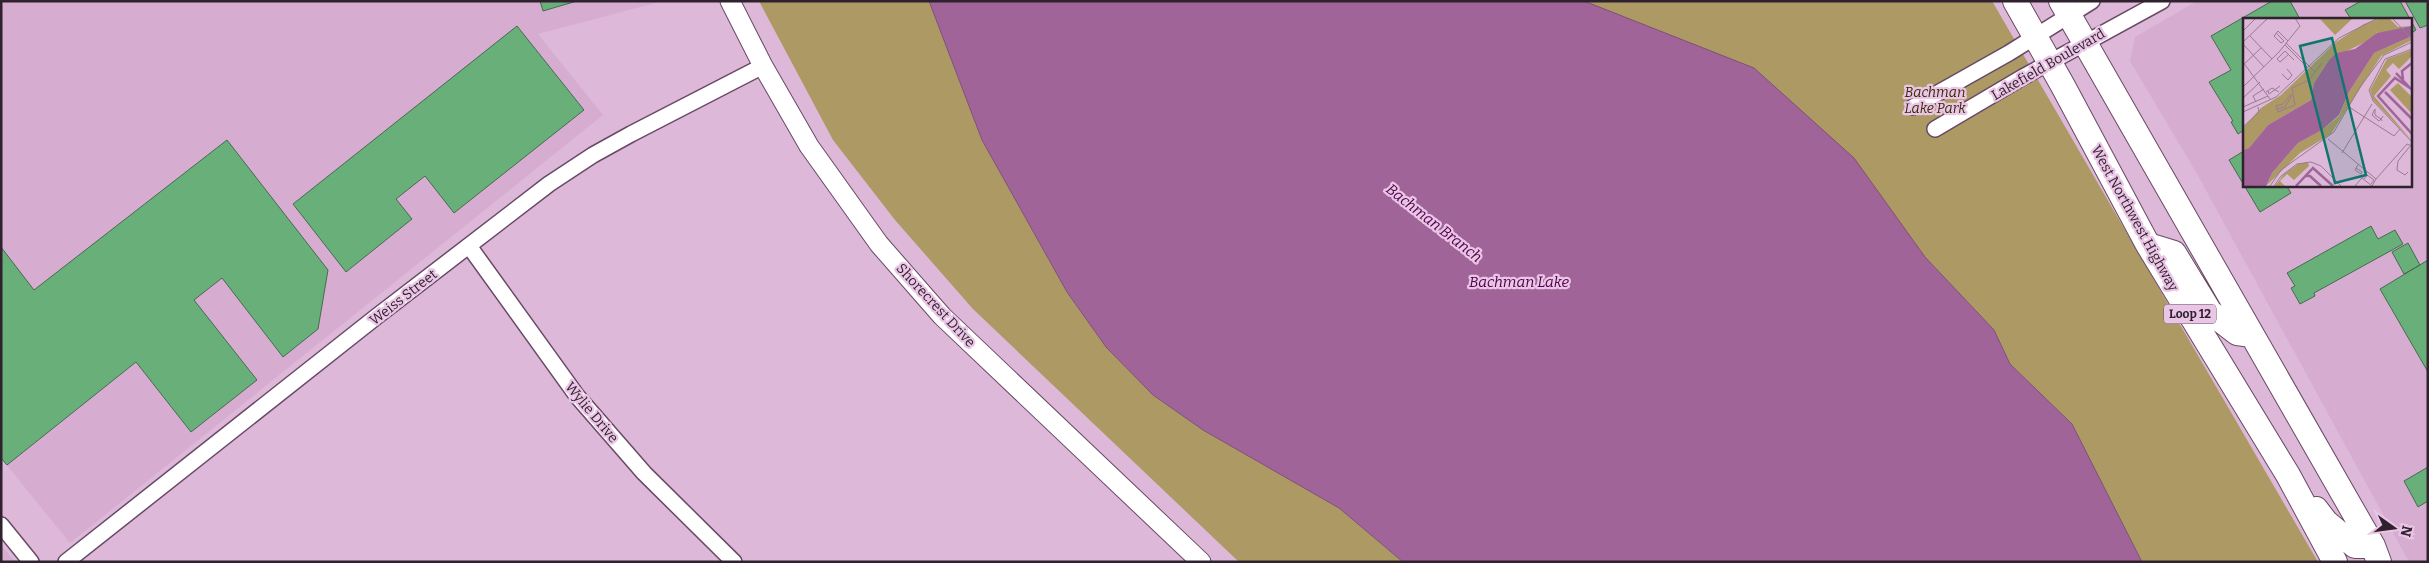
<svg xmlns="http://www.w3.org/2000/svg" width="2429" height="563" font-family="Bitter,serif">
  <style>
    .built { fill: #d7acd1; fill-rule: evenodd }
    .green { fill: #ad9963 }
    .water { fill: #a06499; stroke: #7e5079 }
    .building { fill: #68af79; stroke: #476b4f }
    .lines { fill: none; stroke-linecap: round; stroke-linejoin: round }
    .minor-casing { stroke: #694965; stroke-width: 18 }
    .tertiary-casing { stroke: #694965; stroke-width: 21 }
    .primary-casing { stroke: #694965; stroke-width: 26 }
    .minor { stroke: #fff; stroke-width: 15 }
    .tertiary { stroke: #fff; stroke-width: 19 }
    .primary { stroke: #fff; stroke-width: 24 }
    .labels { text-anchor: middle; stroke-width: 4.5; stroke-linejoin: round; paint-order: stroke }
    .shield { fill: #eac5e5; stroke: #675264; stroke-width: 1 }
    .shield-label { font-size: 12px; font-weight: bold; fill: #2f212d }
    .street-label { font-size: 14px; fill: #2f212d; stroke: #eac5e5 }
    .park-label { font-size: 14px; font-style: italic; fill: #392d08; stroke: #eac5e5 }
    .water-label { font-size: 15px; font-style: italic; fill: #4e004a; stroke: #eac5e5 }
    .inset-river { fill: none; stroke: #a06499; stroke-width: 2.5 }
    .inset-road { fill: none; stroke: #977c94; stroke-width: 1 }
    .view { fill: #0f766e; fill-opacity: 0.15; stroke: #0f766e; stroke-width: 2.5 }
    .inset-edge { fill: none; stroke: #2f212d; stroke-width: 2.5 }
  </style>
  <rect width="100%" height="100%" fill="#ddb8d8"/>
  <path class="built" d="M1,1h662l-125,33 65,81 -533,428 -69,-85z
    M2197,1h231v561h-19l-213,-390 -66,-111 5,-24zM2244,19h166v166h-166z
    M1,545l14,17h-14z"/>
  <path class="green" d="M759,1h170l53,139 85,152 39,55 47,48 50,35 136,78 64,54h-164l-266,-253 -78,-89 -62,-80z
    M1584,1h408l326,561h-176l-70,-138 -62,-60 -16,-34 -69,-73z"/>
  <path class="water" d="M929,1h655l170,67 100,90 71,99 69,73 16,34 62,60 70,138h-739l-64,-54 -136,-78 -50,-35 -47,-48 -39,-55 -85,-152z"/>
  <path class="building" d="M540,1h37l-34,10z
    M2272,1h18l10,18h-56v111l-6,4 -7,-12 2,-1 -24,-39 22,-12 -20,-34z
    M2361,1h39l10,18h-59l-6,-9z
    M2405,1h23v24l-8,3z
    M2410,19l6,11 -6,4z
    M517,26l67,84 -130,103 -29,-37 -29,23 16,20 -66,53 -53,-68z
    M227,140l101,130 -10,59 -35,28 -61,-79 -28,22 63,80 -66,52 -55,-70 -129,103 -6,-7v-211l33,43z
    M2244,151v34h42l5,8 -31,19 -31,-52z
    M2371,226l7,13 17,-9 8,14 -89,49 1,3 -15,8 -9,-16 4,-2 -8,-13z
    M2408,243l12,22 -16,9 -12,-22z
    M2428,260v112l-48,-83z
    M2428,467v34l-10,6 -14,-26z"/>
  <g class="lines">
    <defs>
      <path id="minor" d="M1913,107l96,-54 83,-52
        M1935,129l88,-52 139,-76
        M469,246l108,150 67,77 90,89
        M1,525l30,37
        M66,562l310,-245 173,-133 44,-29 38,-21 132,-68"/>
      <path id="tertiary" d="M730,1l33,65 46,80 70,98 63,72 259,246"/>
      <path id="primary" d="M2015,1l48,85 85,159 140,230 47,87
        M2061,1l312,545 6,16
        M2148,245l26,8 36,59 27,21 15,2
        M2316,509l10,13 29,24h18"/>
    </defs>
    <use href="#minor" class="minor-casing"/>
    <use href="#tertiary" class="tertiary-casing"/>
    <use href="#primary" class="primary-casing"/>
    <use href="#minor" class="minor"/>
    <use href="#tertiary" class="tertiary"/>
    <use href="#primary" class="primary"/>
  </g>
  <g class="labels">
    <rect class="shield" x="2164" y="304.5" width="52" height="19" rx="4"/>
    <g class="shield-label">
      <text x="2190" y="318">Loop 12</text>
    </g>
    <g class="street-label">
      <text transform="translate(2048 64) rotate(-30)" y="5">Lakefield Boulevard</text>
      <text transform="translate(2135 218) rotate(61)" y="5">West Northwest Highway</text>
      <text transform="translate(403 297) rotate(-38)" y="5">Weiss Street</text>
      <text transform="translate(936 305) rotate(47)" y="5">Shorecrest Drive</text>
      <text transform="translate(592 412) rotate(50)" y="5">Wylie Drive</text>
    </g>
    <g class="park-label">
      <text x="1935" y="97">Bachman<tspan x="1935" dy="16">Lake Park</tspan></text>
    </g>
    <g class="water-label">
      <text transform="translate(1434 223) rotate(38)" y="5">Bachman Branch</text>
      <text x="1519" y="287">Bachman Lake</text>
    </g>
  </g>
  <g transform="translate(2243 18)">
    <rect width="169" height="169" fill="#ddb8d8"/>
    <path d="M76,0h33v1l-17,16zM138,0h8l9,9 14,-1 -12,5 -23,2 -2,-3 2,4 -6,5 -42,21 -15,23 -3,17 -43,25 -19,23 -6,2v-22l18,-20 20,-13 55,-53 28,-18zM169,18v4l-31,16 -50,78 -31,19 -34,33 6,-13 26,-30 24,-13 17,-14 10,-24 25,-39zM169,32v6l-13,13 -6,-6 -7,7 5,6 -17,20 38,45 -39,-41 -3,-10 17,-31zM155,65l14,14v17l-22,-24zM65,144l1,4 -15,14 -7,-6 -7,7 5,5h-10l9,-12 14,-10z" fill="#ad9963"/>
    <path d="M169,8v10l-38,17 -25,39 -10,23 -17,15 -24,13 -26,30 -6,13h-23v-36l6,-2 19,-23 43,-25 3,-17 15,-23 8,-7 18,-4 22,-16z" fill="#a06499"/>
    <path class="inset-river" d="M153,55l16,17M160,62l-1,-9 10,-8M167,70l-15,-10 -17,18 34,38M142,74l27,27M62,158h5l11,10M53,168l17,-18 20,18"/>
    <path class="inset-road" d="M149,0l20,21M0,13l13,-13M33,15l8,8 -3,2 -7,-7 4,-5 10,10M7,18l22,23M0,24l25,-24M43,25l29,29M0,26l21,23M42,27l22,22M169,31l-27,10 -16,31 4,11 39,41M46,36l-9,8 -3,-3 8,-8 9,9M0,44l27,37M0,47l18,-17M39,56l6,6 4,-5 -5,-6M0,69l36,-35 21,-26 -5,-8M25,73l1,3 11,-8M23,74l6,-4 7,4M48,76l-8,10 -7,2 2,6 17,-7 -3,-17 17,-8 13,-17M0,80l17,-16M13,84l-3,-6 11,-7M0,89l25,-11M106,89l45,29 6,-7M34,91l8,-2 7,-12M0,94l33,-15 63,-59 39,-20M139,103l-1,-2 -6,-4v-6l-3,6 7,6 2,-2 2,-3M0,109l16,-15 -1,-5M85,121l48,40 -4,7 -10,-8M99,135l30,-49M113,150l6,4 -1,2 -6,-4 3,-5M165,154l-3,3 -8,-5 1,-9 13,-16M121,161l3,-4 7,5 -3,4M133,161l31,-35 5,2M27,168l11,-16 53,-38 26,-45 24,-32 28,-13M31,168l7,-10 16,-12 14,-2 10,4 20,20M112,168l12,-14"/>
    <path class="view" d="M89,20l34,137 -31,8 -35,-137z"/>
    <rect width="169" height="169" class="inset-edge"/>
  </g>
  <rect width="2429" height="563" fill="none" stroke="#2f212d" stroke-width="5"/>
  <g transform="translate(2394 528) rotate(104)" stroke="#eac5e5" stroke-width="4" paint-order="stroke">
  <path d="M0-4L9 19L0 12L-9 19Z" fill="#2f212d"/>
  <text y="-8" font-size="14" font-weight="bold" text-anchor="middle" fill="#2f212d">N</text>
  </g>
</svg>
